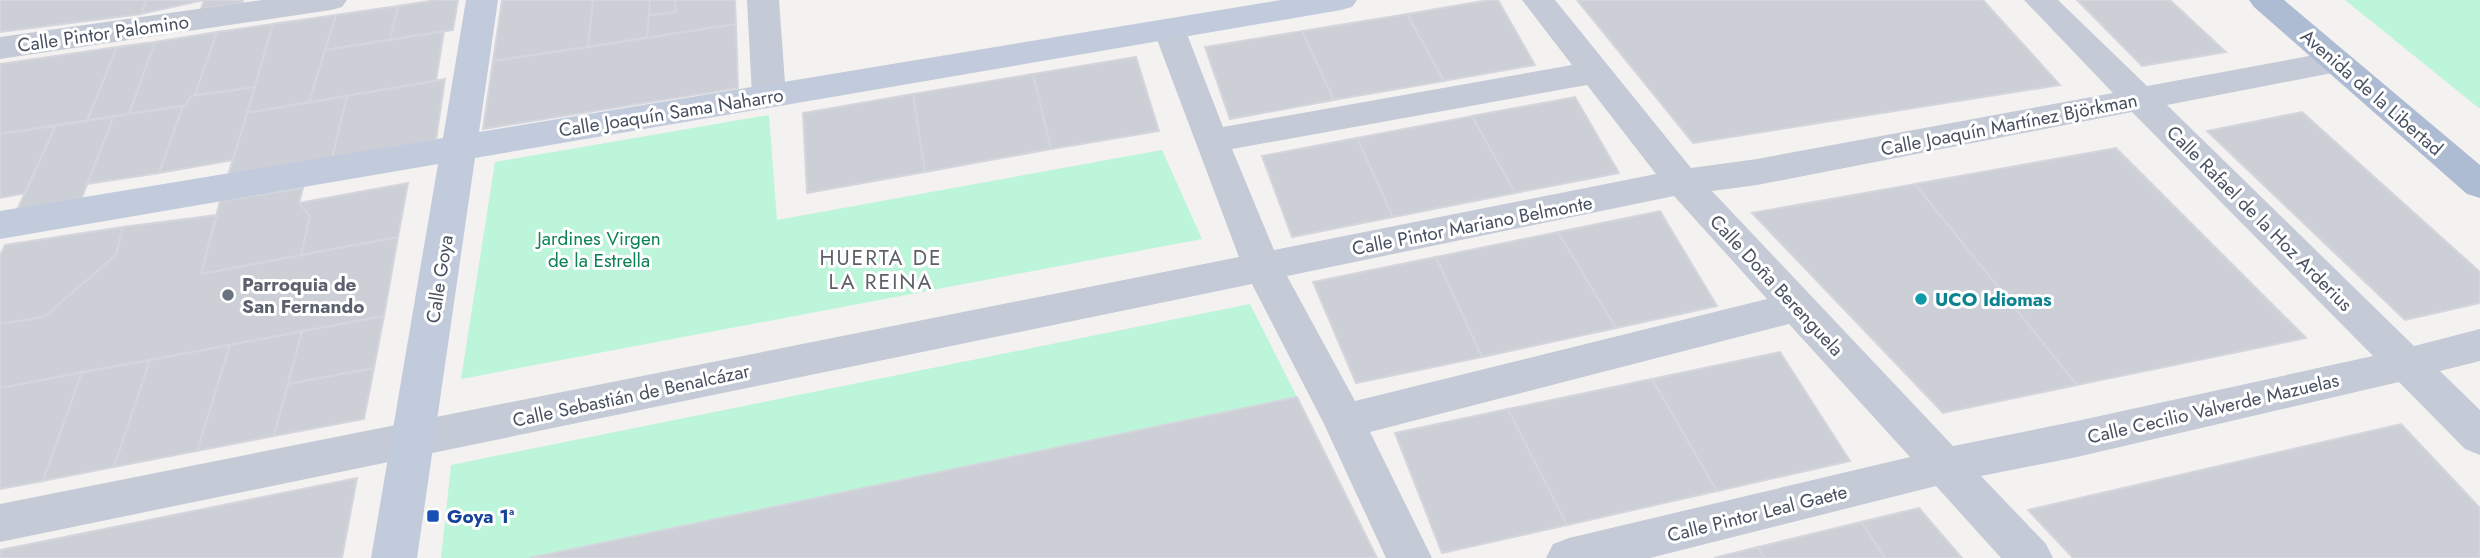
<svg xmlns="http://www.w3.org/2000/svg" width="2480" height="558" font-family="Jost,sans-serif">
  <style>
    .green { fill: #bcf5d9 }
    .building { fill: #cdcfd7; stroke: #d5d6dd; stroke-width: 2 }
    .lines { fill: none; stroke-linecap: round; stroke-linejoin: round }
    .street { fill: #c4cbd7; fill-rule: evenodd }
    .secondary { fill: #c2cbdc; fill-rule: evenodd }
    .primary { fill: #aebcd3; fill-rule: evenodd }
    .worship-dot { fill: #6b7280; stroke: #fff; stroke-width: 2.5 }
    .culture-dot { fill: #0f9aa8; stroke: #fff; stroke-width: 2.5 }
    .transit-dot { fill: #1a4fb4; stroke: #fff; stroke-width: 2.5 }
    .labels { text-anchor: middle; stroke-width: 6; stroke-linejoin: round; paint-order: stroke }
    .street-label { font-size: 19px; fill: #475161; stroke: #fff }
    .park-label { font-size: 19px; fill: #0c8255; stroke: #fff }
    .worship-label { font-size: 19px; font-weight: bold; fill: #5b616d; stroke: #fff; text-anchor: start }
    .culture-label { font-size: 19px; font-weight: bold; fill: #0d838f; stroke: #fff; text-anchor: start }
    .transit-label { font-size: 19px; font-weight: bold; fill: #164399; stroke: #fff; text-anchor: start }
    .neighbourhood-label { font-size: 21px; letter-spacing: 2px; fill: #5d6067; stroke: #fff }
  </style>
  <rect width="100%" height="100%" fill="#f4f1f1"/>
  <path class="green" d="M2345,0h135v109z
    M769,115l8,105 385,-70 40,89 -741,140 34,-217z
    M1250,304l47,93 -767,161h-89l10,-93z"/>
  <path class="building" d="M0,0h146l-5,14 -141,18z
    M146,0h58l-63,14z
    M204,0h39l-1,3 -41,6z
    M436,0h22l-5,30 -63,10 8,-34z
    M502,0h91l-5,47 -95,14z
    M593,0h57l-3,38 -59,9z
    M650,0h25l1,12 -27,3z
    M675,0h60l1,24 -89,14 2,-23 27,-3z
    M1489,0h9l37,65 -91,16 -37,-67z
    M1577,0h406l77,85 -367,58z
    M2077,0h93l56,52 -84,14z
    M398,6l-8,34 -65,10 11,-35z
    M1407,14l37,67 -110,19 -32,-69z
    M336,15l-27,87 -62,11 26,-89z
    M273,24l-18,63 -60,8 22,-63z
    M736,24l2,64 -255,41 10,-68z
    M444,31l-8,50 -127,21 16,-52z
    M1302,31l32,69 -104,19 -25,-72z
    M217,32l-22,63 -4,1 -5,9 -57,9 26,-72z
    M155,42l-26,72 -42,7 30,-74z
    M117,47l-30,74 -87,13v-70z
    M1136,57l23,74 -108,18 -18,-75z
    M1033,74l18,75 -126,23 -12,-78z
    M445,79l-9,61 -104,18 15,-62z
    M255,87l-22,73 -74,13 24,-67 3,-1 5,-9z
    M913,94l12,78 -118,21 -4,-80z
    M347,96l-15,62 -104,17 19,-62z
    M1575,97l44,76 -104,20 -43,-77z
    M183,106l-24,67 -72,11 27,-68z
    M2302,112l178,160v31l-75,17 -198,-189z
    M114,116l-33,84 -64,10 39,-85z
    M1472,116l43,77 -122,24 -36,-79z
    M56,125l-31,68 -25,5v-64z
    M1357,138l36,79 -101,20 -30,-81z
    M2116,148l190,190 -229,47 -162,-201z
    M408,183l-10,54 -97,18 9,-39 -11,-13z
    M1915,184l162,201 -134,28 -191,-200z
    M303,188l-4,15 11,13 -9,39 -100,19 19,-73z
    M1660,211l57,95 -101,22 -58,-96z
    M217,215l-16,59 197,-37 -14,79 -384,72v-64l44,-7 72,-62 7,-28z
    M123,227l-7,28 -72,62 -44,7v-68l5,-11z
    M1558,232l58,96 -134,29 -46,-100z
    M1436,257l46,100 -126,26 -43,-101z
    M384,316l-10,52 -86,16 14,-53z
    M302,331l-28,105 -77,15 33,-106z
    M230,345l-33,106 -83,16 36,-107z
    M1780,352l70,109 -133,30 -65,-112z
    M150,360l-36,107 -71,14 39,-109z
    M374,368l-10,51 -90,17 14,-52z
    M82,372l-39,109 -43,8v-101z
    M1652,379l65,112 -150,34 -59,-116z
    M1297,397l80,161h-847z
    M1508,409l59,116 -125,28 -47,-120z
    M2401,424l79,84v50h-407l-45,-48z
    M357,478l-15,80h-342v-8z
    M1919,508l43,50h-77l-24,-36z
    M1861,522l24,36h-121l-6,-11z
    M1758,547l6,11h-50z"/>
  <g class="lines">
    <path class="street" d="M262,0h85l-5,7 -11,3 -331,49v-22z
      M747,0h32l7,96 -5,8 -12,3 -12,-3 -5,-8z
      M1522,0h33l136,168 66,-9 356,-66 -89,-93h34l89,86 189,-35 12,3 5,8 -5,8 -181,35 247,241 66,-17v32l-40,10 40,39v45l-15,-6 -66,-67 -322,75 -96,19 65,68 7,14h-52l-65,-72 -286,72h-104l7,-14 16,-6 341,-81 -121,-133 -419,108 62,126h-46l-62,-134 -72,-140 -1252,258v-38l1239,-247 -86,-228 5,-7 11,-3 11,3 5,7 38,98 349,-62zM1587,85l69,89 -382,76 -42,-101zM2132,112l241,244 -296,65 -124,25 -241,-255 45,-6zM1674,196l93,103 -412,102 -68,-125z"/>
    <path class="secondary" d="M466,0h32l-19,132 802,-132h76l-5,7 -11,3 -866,148 -58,400h-46l67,-394 -438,75v-28l443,-73z"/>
    <path class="primary" d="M2249,0h35l196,165v33l-13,-4 -213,-187z"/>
  </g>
  <circle class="worship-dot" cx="228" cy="295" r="7"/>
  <circle class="culture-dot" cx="1921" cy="299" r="7"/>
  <rect class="transit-dot" x="426" y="509" width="14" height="14" rx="3.5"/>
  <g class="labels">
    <g class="street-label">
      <text transform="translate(103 33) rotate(-8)" y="7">Calle Pintor Palomino</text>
      <text transform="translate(2372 92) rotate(41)" y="7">Avenida de la Libertad</text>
      <text transform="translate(671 112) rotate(-9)" y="7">Calle Joaquín Sama Naharro</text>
      <text transform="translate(2009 124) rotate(-11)" y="7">Calle Joaquín Martínez Björkman</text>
      <text transform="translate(2260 218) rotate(45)" y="7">Calle Rafael de la Hoz Arderius</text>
      <text transform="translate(1472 225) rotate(-11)" y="7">Calle Pintor Mariano Belmonte</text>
      <text transform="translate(439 279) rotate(-81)" y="7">Calle Goya</text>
      <text transform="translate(1777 285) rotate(47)" y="7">Calle Doña Berenguela</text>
      <text transform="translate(631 395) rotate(-12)" y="7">Calle Sebastián de Benalcázar</text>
      <text transform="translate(2213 408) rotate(-13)" y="7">Calle Cecilio Valverde Mazuelas</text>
      <text transform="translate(1757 513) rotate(-14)" y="7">Calle Pintor Leal Gaete</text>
    </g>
    <g class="park-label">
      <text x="599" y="245">Jardines Virgen<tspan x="599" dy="22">de la Estrella</tspan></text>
    </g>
    <g class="worship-label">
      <text x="242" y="291">Parroquia de<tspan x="242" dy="22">San Fernando</tspan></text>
    </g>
    <g class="culture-label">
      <text x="1935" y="306">UCO Idiomas</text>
    </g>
    <g class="transit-label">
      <text x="447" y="523">Goya 1ª</text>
    </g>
    <g class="neighbourhood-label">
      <text x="881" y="265">HUERTA DE<tspan x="881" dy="24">LA REINA</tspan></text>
    </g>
  </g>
</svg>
